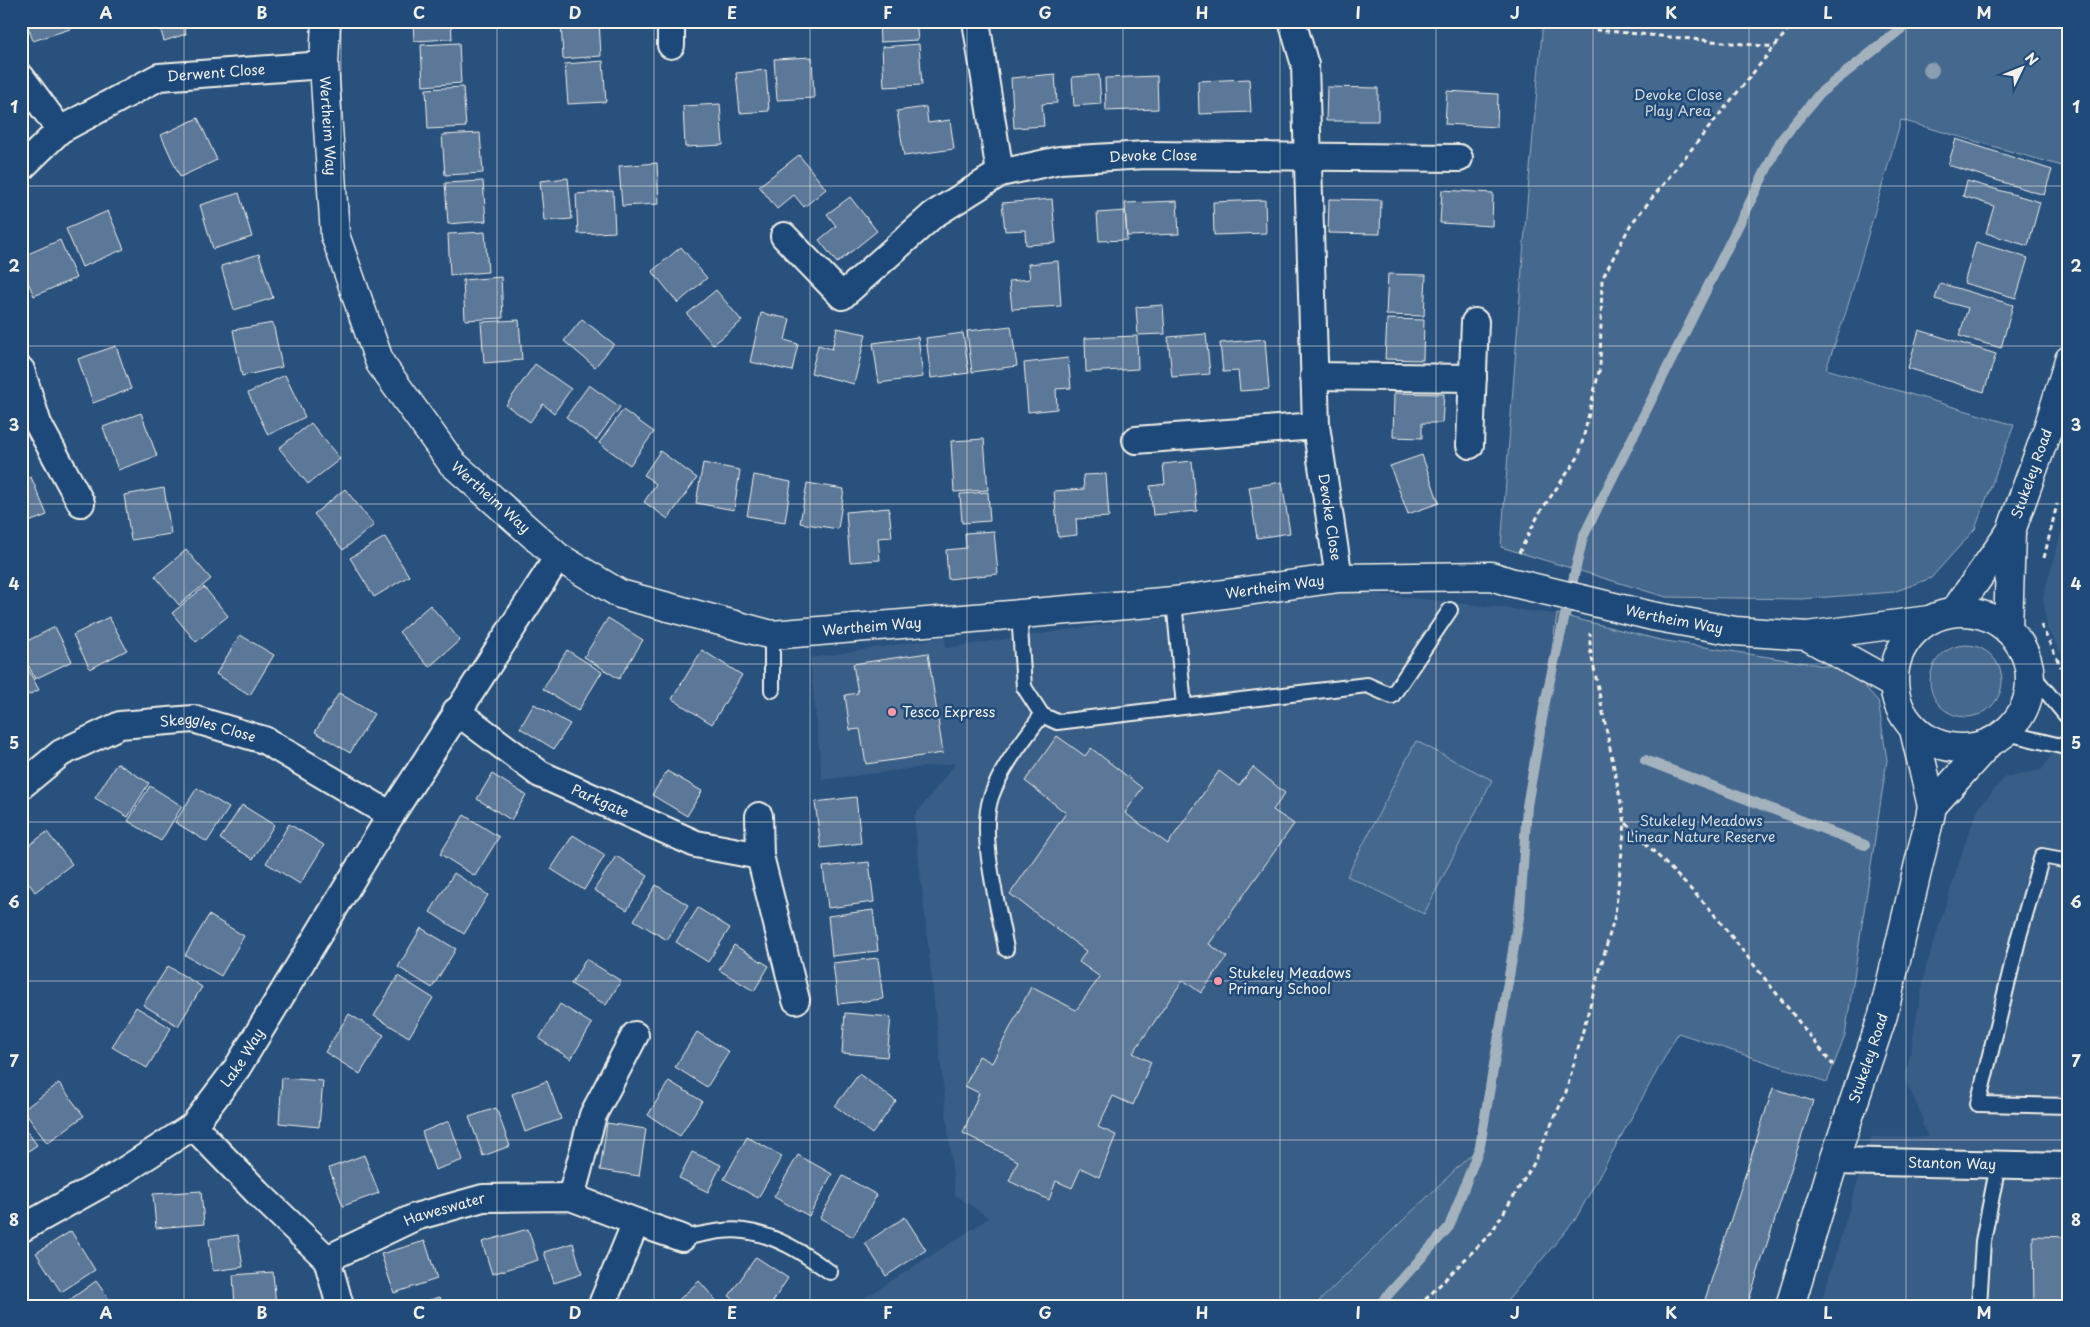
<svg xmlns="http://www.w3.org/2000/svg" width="2090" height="1327" font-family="'Playpen Sans',sans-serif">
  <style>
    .built { fill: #375d86 }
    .green { fill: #45688e; stroke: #9cacbb }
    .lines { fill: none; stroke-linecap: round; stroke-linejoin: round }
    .stream { stroke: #a4b2be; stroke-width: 10 }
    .building { fill: #5b7899; stroke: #f4f1e8 }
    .lane-casing { stroke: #f4f1e8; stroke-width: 18 }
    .street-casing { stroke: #f4f1e8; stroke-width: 30 }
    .secondary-casing { stroke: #f4f1e8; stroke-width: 31 }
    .path { stroke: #f4f1e8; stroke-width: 3; stroke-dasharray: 5 4; stroke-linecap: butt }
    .lane { stroke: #1f4a7a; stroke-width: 14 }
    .street { stroke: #1f4a7a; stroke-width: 26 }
    .secondary { stroke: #1f4a7a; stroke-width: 28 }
    .tree { fill: #8a9db1 }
    .grid { fill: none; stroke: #f4f1e8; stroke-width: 1; stroke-opacity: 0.55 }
    .poi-dot { fill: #ff9aa2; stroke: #1f4a7a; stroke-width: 2 }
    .labels { text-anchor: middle; stroke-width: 5; stroke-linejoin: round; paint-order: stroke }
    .street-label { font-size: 14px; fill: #f4f1e8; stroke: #1f4a7a }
    .park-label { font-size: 14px; fill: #dadcda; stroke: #1f4a7a }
    .poi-label { font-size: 14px; fill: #f4f1e8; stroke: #1f4a7a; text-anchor: start }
    .neatline { fill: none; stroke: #f4f1e8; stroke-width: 2 }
    .grid-label { font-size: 16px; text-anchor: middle; font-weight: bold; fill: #f4f1e8 }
  </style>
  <rect width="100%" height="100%" fill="#28517e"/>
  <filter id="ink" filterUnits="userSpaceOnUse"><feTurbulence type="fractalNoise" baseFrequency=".02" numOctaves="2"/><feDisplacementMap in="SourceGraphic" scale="10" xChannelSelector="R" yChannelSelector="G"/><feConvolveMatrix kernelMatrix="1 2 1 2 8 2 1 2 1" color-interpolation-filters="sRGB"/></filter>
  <g filter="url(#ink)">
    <path class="built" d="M2069,505v162l-22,-38 -4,-32z
      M1316,587l241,27 -77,532 -167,160h-453l-3,-3 132,-85 -34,-23 -41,-379 42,-53 -134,17 -12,-122 135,-21 1,11 227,-34z
      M2069,730v576h-249l51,-169h57l-6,-12 1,-7 -18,-38 21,-113 42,-133 11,-27 26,-30 36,-7z"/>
    <path class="green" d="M1543,21h526v147l-168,-48 -55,192 -20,57 188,56 -39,104 -44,49 -37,14 -93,7 -135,-2 -165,-50 26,-344z
      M1557,614l103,26 178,28 22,13 18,20 9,59 -42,276 -18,46 -149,-49 -103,187 -72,86h-189l166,-160z
      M1930 681a36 36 0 1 1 72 0a36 36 0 1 1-72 0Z
      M1416,741l76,39 -68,134 -77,-38z"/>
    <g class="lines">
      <path class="stream" d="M1645,760l220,85
        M1378,1306l71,-79 31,-81 40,-234 7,-106 18,-104 38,-165 198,-397 39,-47 91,-72"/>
    </g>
    <path class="building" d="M26,21h48l2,6 -43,14z
      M158,21h25l3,13 -22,7z
      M413,21h38l1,18 -38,2z
      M561,21h38l2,35 -38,3z
      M879,21h37l2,19 -38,2z
      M459,43l2,40 -38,3 -2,-41z
      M919,44l3,41 -38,2 -2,-40z
      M812,57l2,41 -37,2 -3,-41z
      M603,61l3,41 -38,2 -3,-40z
      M766,70l3,41 -29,2 -4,-40z
      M1055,74l2,29 -15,1 2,22 -30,2 -3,-50z
      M1099,75l2,29 -27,2 -2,-29z
      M1157,76l1,33 -52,2 -1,-33z
      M1249,79l2,33 -52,2 -1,-33z
      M463,87l3,40 -38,2 -2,-40z
      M1327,87l51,1v33h-52z
      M1447,91l51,3 -1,33 -52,-3z
      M720,104l3,41 -38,2 -2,-41z
      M926,107l2,16 22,-3 4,29 -50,7 -7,-45z
      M198,118l19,42 -37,17 -19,-42z
      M480,133l3,40 -38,2 -3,-40z
      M1956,139l96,31 -8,25 -96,-30z
      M799,155l27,34 -22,18 -10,-12 -17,14 -18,-23z
      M657,163l2,41 -37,2 -3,-40z
      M568,178l4,41 -28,2 -4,-40z
      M483,181l3,40 -38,3 -3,-41z
      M1967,181l73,21 -12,44 -42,-13 8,-27 -31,-10z
      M1442,190l51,3 -1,33 -52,-3z
      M613,191l2,41 -37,2 -2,-40z
      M239,193l13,44 -39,12 -13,-44z
      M850,197l27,34 -40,32 -18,-23 17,-14 -9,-12z
      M1052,199l4,44 -30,2 -1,-15 -20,1 -3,-28z
      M1329,199l52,1 -1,34 -52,-1z
      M1265,200l1,33 -52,2 -1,-33z
      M1177,201l2,33 -52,2 -2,-33z
      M108,211l16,38 -42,18 -16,-38z
      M1125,211l2,29 -28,1 -2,-28z
      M485,232l3,40 -38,3 -2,-41z
      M60,240l16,38 -42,18 -13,-30v-9z
      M1976,242l52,16 -12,40 -52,-15z
      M681,247l26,31 -29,25 -26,-32z
      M259,254l14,44 -39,12 -13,-44z
      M1058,261l3,45 -49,3 -3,-28 21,-2 -2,-15z
      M1388,274l38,1 -2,41 -38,-1z
      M501,277l2,41 -38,2 -2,-40z
      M1940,283l73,22 -12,43 -42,-12 9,-28 -33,-9z
      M716,290l26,31 -29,24 -26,-31z
      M1163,305l2,29 -27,1 -2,-28z
      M761,313l29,6 -5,21 13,4 -6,27 -42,-9z
      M582,319l32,25 -19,23 -31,-26z
      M1387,319l37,1 -1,40 -38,-1z
      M519,320l3,40 -38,3 -3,-41z
      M273,323l9,44 -40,9 -9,-46z
      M1011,326l6,40 -45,6 -5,-41z
      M837,328l29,6 -12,50 -43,-11 7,-28 14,4z
      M1919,330l77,24 -12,38 -76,-24z
      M963,333l6,40 -38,5 -5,-40z
      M1206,334l4,40 -38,3 -4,-40z
      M1137,336l1,33 -52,3 -1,-34z
      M918,337l5,40 -44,6 -6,-40z
      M1265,339l4,50 -29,2 -2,-20 -15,1 -3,-29z
      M116,346l15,43 -38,14 -15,-44z
      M1068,358l3,30 -15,1 1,20 -29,3 -4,-49z
      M535,364l36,25 -17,24 -11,-9 -13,18 -24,-17z
      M285,375l20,42 -37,18 -20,-42z
      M589,385l31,22 -24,33 -30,-23z
      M1394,393l50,1 -2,29h-20v15l-29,-1z
      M623,410l31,22 -24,33 -31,-22z
      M141,413l16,43 -39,14 -15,-43z
      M311,423l29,36 -32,25 -29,-36z
      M984,439l4,51 -34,2 -3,-51z
      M660,451l37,27 -29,41 -24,-17 12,-18 -12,-9z
      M1422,455l17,48 -31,11 -18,-48z
      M1192,461l5,50 -44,4 -3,-29 15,-2 -2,-20z
      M703,463l37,7 -6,40 -38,-7z
      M1106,474l3,43 -33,2 1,16 -19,2 -4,-46 30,-2 -1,-14z
      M754,475l37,7 -6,40 -38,-6z
      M31,477l16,38 -26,10v-44z
      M1282,482l8,51 -33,5 -8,-51z
      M807,483l37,6 -6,40 -38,-6z
      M164,488l7,46 -40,6 -7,-45z
      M345,489l29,36 -31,25 -29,-36z
      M988,492l2,29 -28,2 -2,-29z
      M889,508l3,29 -14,1 2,22 -30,2 -4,-50z
      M994,531l4,43 -50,5 -2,-29 20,-2 -1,-15z
      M385,537l24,39 -35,21 -24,-39z
      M186,550l25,29 -32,26 -24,-29z
      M204,587l24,29 -32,26 -24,-29z
      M430,605l30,35 -31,27 -30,-35z
      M109,617l18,33 -37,19 -17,-34z
      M608,618l35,22 -24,39 -35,-22z
      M55,627l17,34 -37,18 -14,-29v-6z
      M240,635l34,20 -24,40 -34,-21z
      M567,650l35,22 -24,39 -35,-22z
      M702,650l40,25 -30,49 -40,-25z
      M928,653l15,100 -77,11 -6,-35 -10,1 -5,-35 13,-2 -5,-29z
      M21,656l18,34 -18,8z
      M339,693l35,21 -24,39 -35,-21z
      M534,704l36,20 -16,25 -34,-21z
      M1057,736l28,20 6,-8 51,40 -17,25 43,31 51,-73 20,15 14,-19 32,26 -12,17 21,14 -85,120 18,13 -26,36 -18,-13 -50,73 18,9 -18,43 -20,-9 -15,31 18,8 -17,42 -18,-9 -9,20 -16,-7 -7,19 -40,-19 9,-20 -55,-28 16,-40 -14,-7 14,-30 13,7 39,-76 45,23 24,-33 -21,-15 7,-11 -76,-57 56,-81 -41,-32z
      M117,763l32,20 -21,34 -33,-19z
      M667,771l35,20 -15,25 -35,-21z
      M492,774l34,21 -15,25 -34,-21z
      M150,786l32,20 -21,35 -33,-20z
      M197,788l32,20 -22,34 -32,-20z
      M856,797l5,46 -40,5 -6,-46z
      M242,805l32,20 -21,34 -33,-20z
      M464,815l35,22 -24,39 -35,-22z
      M289,824l35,21 -24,39 -34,-21z
      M47,832l25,32 -37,28 -14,-19v-22z
      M573,835l32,20 -21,35 -33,-21z
      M616,856l32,20 -21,34 -33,-20z
      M869,862l5,40 -46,6 -5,-41z
      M454,873l34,22 -24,39 -34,-22z
      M656,885l32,20 -21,35 -33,-20z
      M698,908l32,20 -22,34 -32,-20z
      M873,910l5,41 -46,5 -4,-40z
      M209,915l35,21 -23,40 -36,-21z
      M421,928l35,21 -24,39 -34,-21z
      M734,945l35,21 -15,25 -35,-21z
      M878,958l5,41 -45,5 -5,-41z
      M586,959l35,22 -15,24 -35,-21z
      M168,966l34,21 -24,39 -35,-21z
      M398,976l35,22 -24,39 -35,-21z
      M560,1004l32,20 -21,35 -32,-20z
      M136,1007l35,21 -24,40 -35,-21z
      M845,1013l46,4 -4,40 -45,-4z
      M349,1014l35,21 -24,39 -35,-22z
      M697,1032l32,20 -22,35 -32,-20z
      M859,1074l37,27 -24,33 -37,-28z
      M282,1078l41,3 -4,46 -40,-4z
      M547,1081l14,38 -36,13 -13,-38z
      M669,1081l33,20 -22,35 -32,-21z
      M59,1083l25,33 -37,27 -24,-33z
      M1773,1088l40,13 -66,205h-44z
      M496,1108l14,38 -27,10 -14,-39z
      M449,1121l14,39 -28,10 -13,-38z
      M21,1123l16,22 -16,11z
      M607,1123l39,6 -7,47 -39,-6z
      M747,1137l35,19 -24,42 -34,-19z
      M692,1152l29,13 -13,27 -29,-14z
      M364,1155l15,38 -36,13 -14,-38z
      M798,1155l34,19 -23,42 -35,-19z
      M843,1176l34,19 -24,42 -33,-19z
      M201,1191l3,33 -48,4 -3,-34z
      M905,1217l21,33 -40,26 -21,-33z
      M528,1229l10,31 -46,14 -10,-32z
      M71,1231l24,39 -34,22 -25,-39z
      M238,1235l5,32 -30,4 -4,-32z
      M2033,1236l36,1v69h-35z
      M425,1241l12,38 -43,14 -13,-39z
      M573,1243l9,31 -28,9 -10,-31z
      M756,1257l32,21 -18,28h-27l-14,-10z
      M273,1272l3,34h-41l-2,-31z
      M96,1281l18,25h-53z
      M699,1281l22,25h-49z
      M440,1297l3,9h-33z"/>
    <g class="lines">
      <defs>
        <path id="lane" d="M1174,601l10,105
          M1019,613l5,74 18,28 15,7 310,-37 25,11 58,-86
          M2030,672l39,47
          M772,690v-55
          M2007,733l62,15
          M2069,861l-27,-5 -23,80 -41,168 91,2
          M1006,949c-7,-41 -28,-113 -15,-152 11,-31 32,-56 51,-82
          M682,1238c19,-3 42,-10 62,-7 33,4 59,22 86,41
          M1979,1306l4,-65 15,-76"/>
        <g id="street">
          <path d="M671,21v24"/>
          <path d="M976,21l24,152"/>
          <path id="s1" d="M1292,21l13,44 11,361 23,152"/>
          <path d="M21,77l39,53"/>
          <path id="s2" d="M21,168l39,-38 99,-53 165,-12"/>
          <path id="s3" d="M784,236l58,60 91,-81 67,-42 60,-13 86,-5 313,3"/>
          <path d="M21,370l17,54 43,79"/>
          <path d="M1314,376l159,2"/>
          <path d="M1136,440l180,-14"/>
          <path d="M1470,445l5,-123"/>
          <path id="s4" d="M456,711l84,63 156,70 64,12 36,144"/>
          <path id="s5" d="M21,786l40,-33 59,-28 73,-6 71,21 127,75"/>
          <path d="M759,816l1,40"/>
          <path d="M193,1126l66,68 68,65 13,47"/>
          <path id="s6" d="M1834,1161l235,5"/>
          <path d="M571,1197l22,-82 42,-80"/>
          <path id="s7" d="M21,1229l95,-53 77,-50 44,-58 154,-253 167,-258"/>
          <path id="s8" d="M327,1259l88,-42 68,-19 88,-1 65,25 46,16"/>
          <path d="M603,1302l33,-80"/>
        </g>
        <g id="secondary">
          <path id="s9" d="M326,21l-2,44 11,170 45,128 72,100 106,94 62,37 152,41 402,-34 165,-23 152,-2 19,6 142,34 83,15 72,5 122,-16"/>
          <circle cx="1962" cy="680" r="68"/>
          <path id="s10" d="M1954,612l57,-81 37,-103 21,-68"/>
          <path d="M2008,630l3,-99"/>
          <path d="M1807,636l86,48"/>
          <path d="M1932,806l55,-61"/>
          <path id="s11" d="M1790,1306l44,-145 49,-146 47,-198 2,-11 -18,-76"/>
        </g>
      </defs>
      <use href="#lane" class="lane-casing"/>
      <use href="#street" class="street-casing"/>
      <use href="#secondary" class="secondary-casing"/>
      <path class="path" d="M1603,21l-6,9 178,17
        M1519,553l21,-41 39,-56 21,-89 2,-88 29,-55 164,-203
        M2044,558l13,-54
        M2041,625l20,42
        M1626,823l83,85 124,157
        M1419,1306l72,-73 42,-68 33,-73 49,-177 10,-92 -35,-175v-15"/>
      <use href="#lane" class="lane"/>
      <use href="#street" class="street"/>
      <use href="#secondary" class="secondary"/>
    </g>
    <circle class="tree" cx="1931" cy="70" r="8"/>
  </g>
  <path class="grid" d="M184,21v1285M341,21v1285M497,21v1285M654,21v1285M810,21v1285M967,21v1285M1123,21v1285M1280,21v1285M1436,21v1285M1593,21v1285M1749,21v1285M1906,21v1285M21,186h2048M21,346h2048M21,504h2048M21,664h2048M21,822h2048M21,981h2048M21,1140h2048"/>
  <g class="poi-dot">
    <circle cx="892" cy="712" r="5"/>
    <circle cx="1218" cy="981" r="5"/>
  </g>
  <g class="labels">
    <g class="street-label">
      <text dy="5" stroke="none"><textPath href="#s2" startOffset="224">Derwent Close</textPath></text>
      <text dy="5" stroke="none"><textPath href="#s9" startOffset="105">Wertheim Way</textPath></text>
      <text dy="5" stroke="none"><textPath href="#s3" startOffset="439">Devoke Close</textPath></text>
      <text dy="5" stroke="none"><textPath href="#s10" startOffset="160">Stukeley Road</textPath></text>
      <text dy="5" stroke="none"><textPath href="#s9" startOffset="525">Wertheim Way</textPath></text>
      <text dy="5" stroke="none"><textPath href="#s1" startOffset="499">Devoke Close</textPath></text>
      <text dy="5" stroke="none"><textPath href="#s9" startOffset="1350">Wertheim Way</textPath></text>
      <text dy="5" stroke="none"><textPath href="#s9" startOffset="1755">Wertheim Way</textPath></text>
      <text dy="5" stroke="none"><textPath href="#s9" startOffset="945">Wertheim Way</textPath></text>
      <text dy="5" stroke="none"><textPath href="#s5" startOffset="206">Skeggles Close</textPath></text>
      <text dy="5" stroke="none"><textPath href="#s4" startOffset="171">Parkgate</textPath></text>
      <text dy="5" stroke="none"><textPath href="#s7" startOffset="285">Lake Way</textPath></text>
      <text dy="5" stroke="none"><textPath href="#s11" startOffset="260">Stukeley Road</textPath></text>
      <text dy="5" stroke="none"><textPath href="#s6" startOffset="118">Stanton Way</textPath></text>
      <text dy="5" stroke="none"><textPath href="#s8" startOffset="128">Haweswater</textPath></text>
    </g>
    <g class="park-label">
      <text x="1678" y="100">Devoke Close<tspan x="1678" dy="16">Play Area</tspan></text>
      <text x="1701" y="826">Stukeley Meadows<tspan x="1701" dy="16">Linear Nature Reserve</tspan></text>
    </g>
    <g class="poi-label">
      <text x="902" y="717">Tesco Express</text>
      <text x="1228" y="978">Stukeley Meadows<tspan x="1228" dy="16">Primary School</tspan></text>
    </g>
  </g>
  <rect width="2090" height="1327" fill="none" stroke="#1f4a7a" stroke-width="55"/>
  <g transform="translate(2022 68) rotate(47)" stroke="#1f4a7a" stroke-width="4" paint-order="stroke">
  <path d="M0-4L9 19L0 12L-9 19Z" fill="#f4f1e8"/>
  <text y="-8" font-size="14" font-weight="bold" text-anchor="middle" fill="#f4f1e8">N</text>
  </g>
  <rect x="28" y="28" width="2034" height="1272" class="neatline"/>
  <g class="grid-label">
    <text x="106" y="19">A</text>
    <text x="262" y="19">B</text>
    <text x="419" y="19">C</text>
    <text x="575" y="19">D</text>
    <text x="732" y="19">E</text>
    <text x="888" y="19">F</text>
    <text x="1045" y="19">G</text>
    <text x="1202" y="19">H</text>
    <text x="1358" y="19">I</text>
    <text x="1515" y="19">J</text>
    <text x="1671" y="19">K</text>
    <text x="1828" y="19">L</text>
    <text x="1984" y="19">M</text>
    <text x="14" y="113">1</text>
    <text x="2076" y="113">1</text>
    <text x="14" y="272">2</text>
    <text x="2076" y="272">2</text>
    <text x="14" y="431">3</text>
    <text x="2076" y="431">3</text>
    <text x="14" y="590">4</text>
    <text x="2076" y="590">4</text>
    <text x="14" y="749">5</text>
    <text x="2076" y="749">5</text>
    <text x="14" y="908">6</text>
    <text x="2076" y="908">6</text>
    <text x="14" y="1067">7</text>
    <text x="2076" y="1067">7</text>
    <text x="14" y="1226">8</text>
    <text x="2076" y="1226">8</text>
    <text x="106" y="1319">A</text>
    <text x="262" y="1319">B</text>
    <text x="419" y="1319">C</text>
    <text x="575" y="1319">D</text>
    <text x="732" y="1319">E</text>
    <text x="888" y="1319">F</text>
    <text x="1045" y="1319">G</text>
    <text x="1202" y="1319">H</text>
    <text x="1358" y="1319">I</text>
    <text x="1515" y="1319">J</text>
    <text x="1671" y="1319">K</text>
    <text x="1828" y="1319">L</text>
    <text x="1984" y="1319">M</text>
  </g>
</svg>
